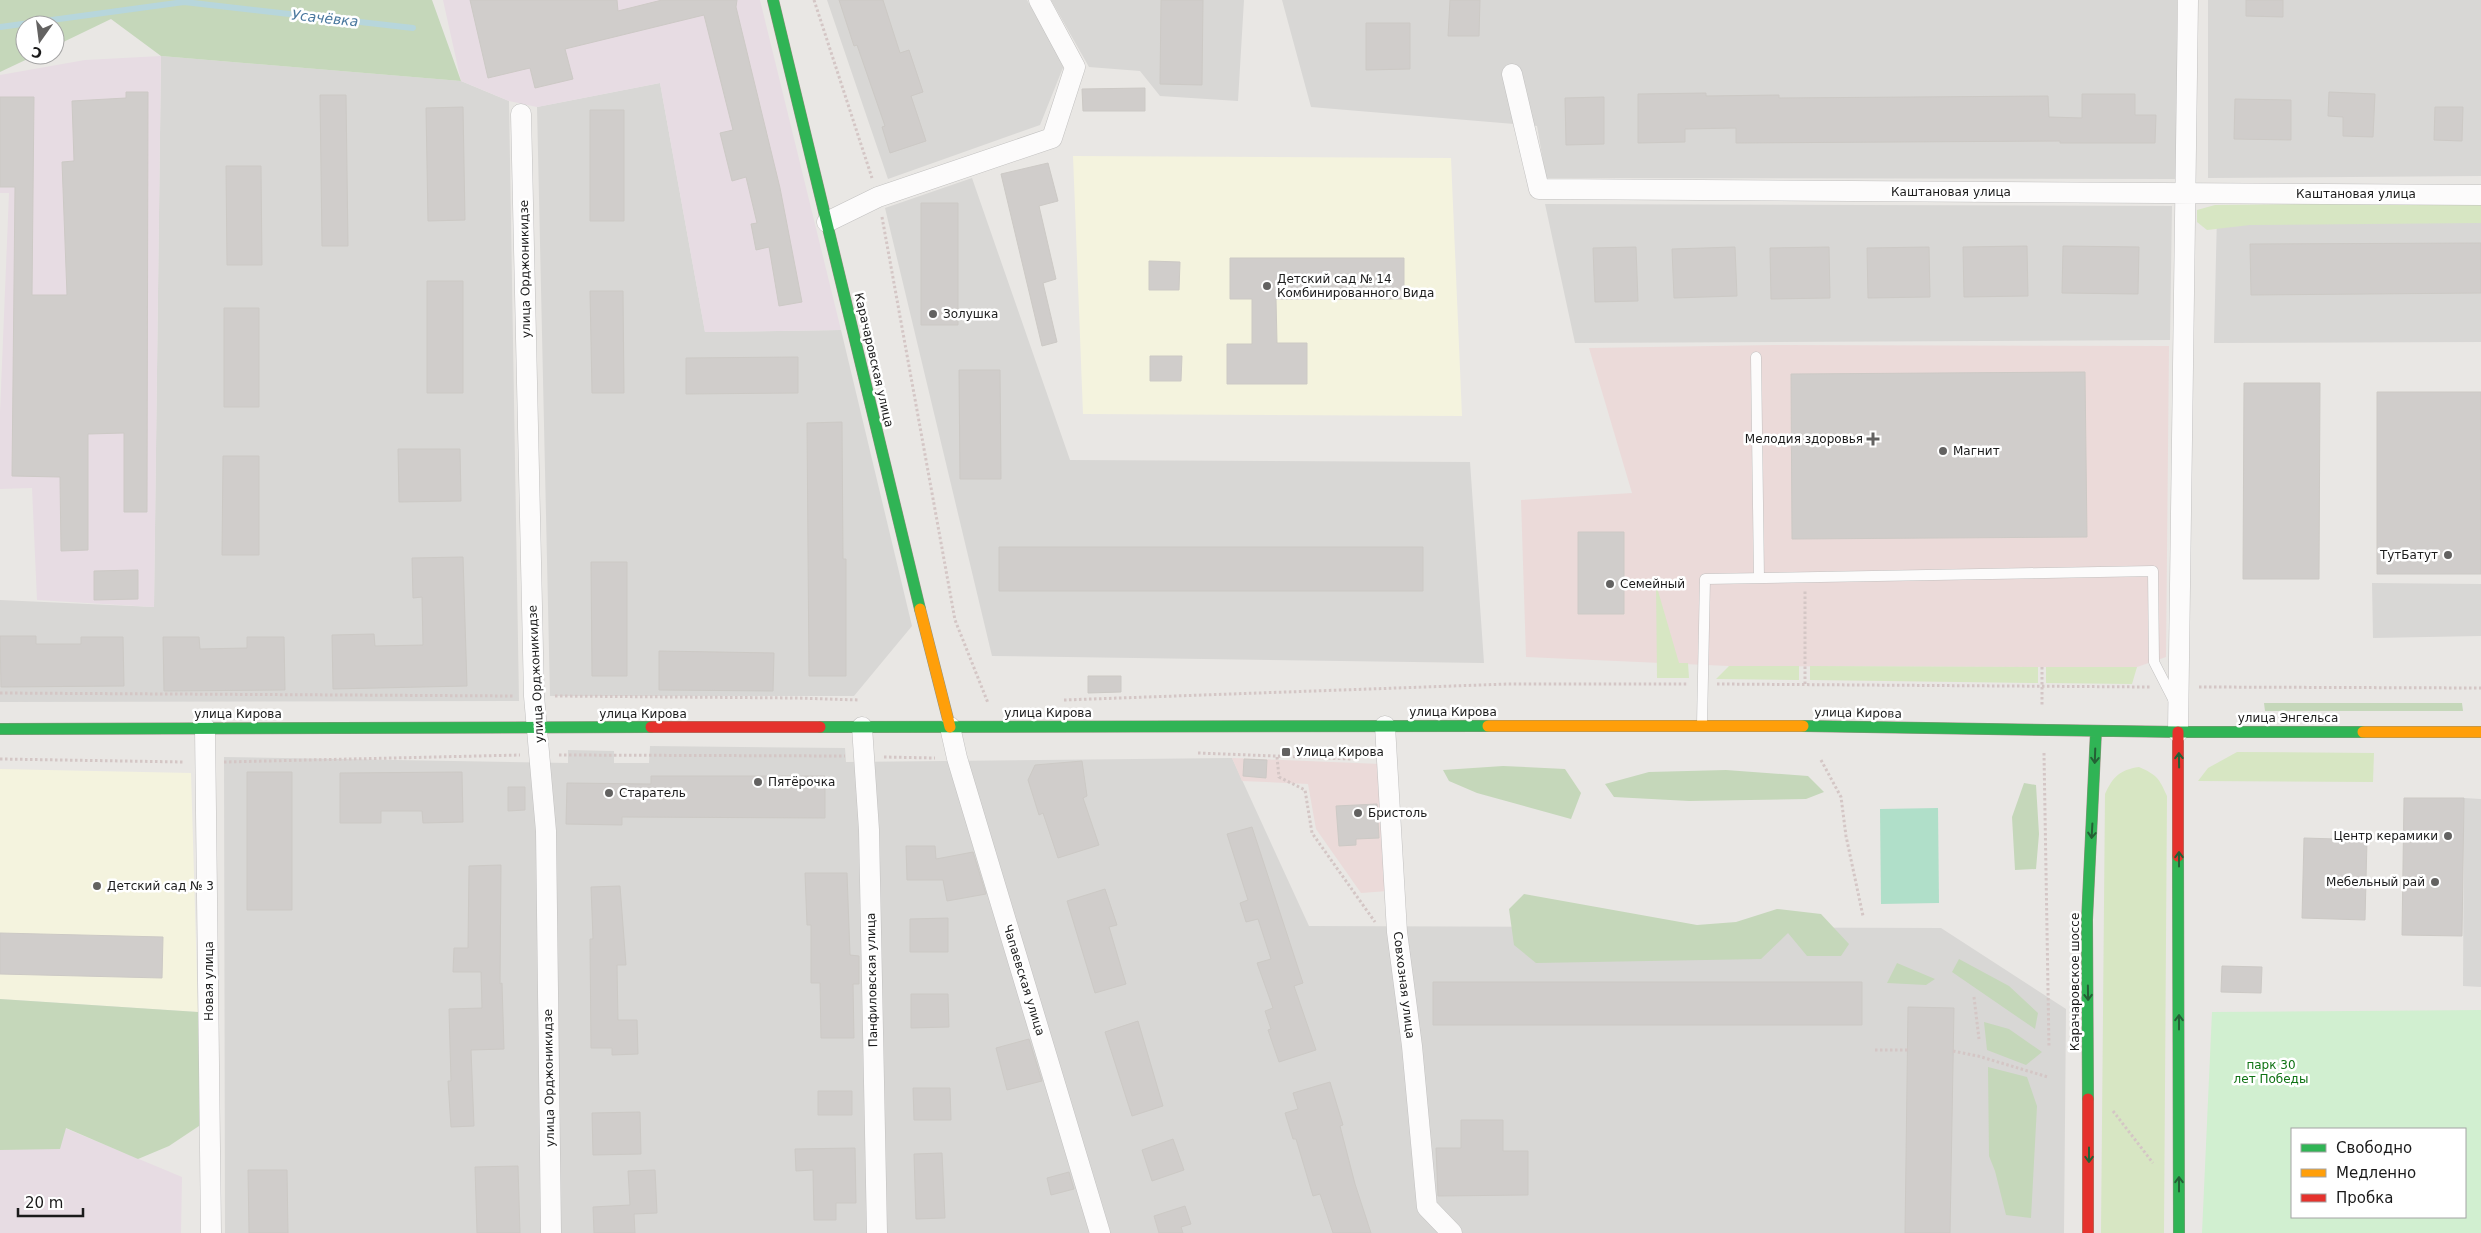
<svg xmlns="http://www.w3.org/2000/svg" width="2481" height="1233" font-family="'DejaVu Sans',sans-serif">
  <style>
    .residential { fill: #d8d7d5 }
    .commercial { fill: #ebdad9 }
    .industrial { fill: #e7dce3 }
    .education { fill: #f4f3de }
    .grass { fill: #d7e6c3 }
    .forest { fill: #c5d7ba }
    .park { fill: #d1efd0; fill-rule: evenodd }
    .pitch { fill: #b0dfc9 }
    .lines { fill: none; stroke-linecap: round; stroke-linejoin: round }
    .stream { stroke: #b7d6dc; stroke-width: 6 }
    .building { fill: #d0cdcb; stroke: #ccc9c5 }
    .lane-casing { stroke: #c2c1c0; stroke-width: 11 }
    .street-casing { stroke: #c2c1c0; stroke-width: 21 }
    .fast-casing { stroke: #91917d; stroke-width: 12 }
    .slow-casing { stroke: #91917d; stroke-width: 12 }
    .jam-casing { stroke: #91917d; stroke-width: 12 }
    .path { stroke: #d4c6c5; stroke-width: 3; stroke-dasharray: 2.5 2.5; stroke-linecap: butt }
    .lane { stroke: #fcfbfb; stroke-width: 10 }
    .street { stroke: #fcfbfb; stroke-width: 20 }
    .fast { stroke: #30b455; stroke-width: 11 }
    .slow { stroke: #ff9f0a; stroke-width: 11 }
    .jam { stroke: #e5322d; stroke-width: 11 }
    .oneway { stroke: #246035 }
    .poi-dot { fill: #636261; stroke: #fff; stroke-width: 2 }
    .labels { text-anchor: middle; stroke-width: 5; stroke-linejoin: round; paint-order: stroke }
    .street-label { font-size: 12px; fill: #1b1b1b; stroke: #fff }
    .poi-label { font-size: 12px; fill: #1b1b1b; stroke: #fff; text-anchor: start }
    .park-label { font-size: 12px; fill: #0f7214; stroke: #fff }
    .water-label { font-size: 14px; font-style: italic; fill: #4a789e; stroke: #fff }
  </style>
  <rect width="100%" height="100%" fill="#e9e7e4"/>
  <path class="residential" d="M827,0h200l37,65 -24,60 -152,54z
    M1051,0h193l-6,101 -78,-5 -20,-25 -51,-4z
    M1282,0h895l2,179 -633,-1 -9,-52 -226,-19z
    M2208,0h273v176l-273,2z
    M161,56l300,25 48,20 10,600 -519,1v-102l154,7z
    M660,83l45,249 136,-2 71,296 -58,70h-304l-13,-589z
    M972,178l98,282 400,2 14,201 -492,-7 -107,-448z
    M1545,204l627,2 -2,134 -595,3z
    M2481,213v129l-267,1 3,-129z
    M2372,583l109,1v52l-108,2z
    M650,746l195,2 1,14 386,-4 77,168 632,2 125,81 -2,224h-1839l-1,-476 344,6v-13l46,1v12h35z
    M2464,798l17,1v188l-18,-1z"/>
  <path class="commercial" d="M1774,345l395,1 -3,311 -29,10h-91l-317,-1 -203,-9 -5,-157 111,-7 -43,-145z
    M1232,758l149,6 7,127 -27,2 -45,-64 -8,-45 -66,-3z"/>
  <path class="industrial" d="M443,0h317l81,330 -136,2 -45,-249 -123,24 -28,-6 -48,-20z
    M161,56l-7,551 -117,-7 -5,-112 -32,1v-76l9,-220h-9v-118l85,-15z
    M0,1101l182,76 -1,56h-181z"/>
  <path class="education" d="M1073,156l378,2 11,258 -379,-2z
    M0,769l191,4 7,239 -198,-13z"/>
  <path class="grass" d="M2481,202v21l-231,2 -43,5 -10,-8v-12l18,-5z
    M1656,584l23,79h9l1,15h-32z
    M1729,666h70v14l-83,-1z
    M1810,666l228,1v16l-228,-3z
    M2046,667h91l-5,17 -86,-1z
    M2237,752l137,1 -1,29 -175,-1 10,-13z
    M2139,767c18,8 20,11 28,29l-3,437h-63l4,-439c8,-17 14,-24 34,-27z"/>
  <path class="forest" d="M0,0h432l29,81 -300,-25 -50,-37 -56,27v-21h-30v30h11l-36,17z
    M2264,703h198l1,8h-198z
    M1503,766l62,3 16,24 -10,26 -94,-26 -28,-12 -6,-11z
    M1726,770l82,6 16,16 -18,7 -117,2 -75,-4 -9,-13 44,-12z
    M2024,783l12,2 3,49 -3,35 -21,1 -3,-53z
    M1524,894l173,31 39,-3 41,-13 44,5 28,30 -8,12h-34l-19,-23 -27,26 -225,4 -22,-18 -5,-36z
    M1959,959l50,27 29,27 -3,16 -83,-57z
    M1897,963l38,16 -9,6 -39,-2z
    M0,999l198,13 7,23 -3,89 -33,22 -31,13 -72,-31 -6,21 -60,1z
    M1984,1022l25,7 33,23 -16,13 -39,-15z
    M1988,1067l39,10 10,29 -6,112 -25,-3 -11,-44 -6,-15z"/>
  <path class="park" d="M2481,1010v223h-279l10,-221zM2292,1129h173v88h-173z"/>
  <path class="pitch" d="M1938,808l1,95 -58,1 -1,-95z"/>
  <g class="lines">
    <path class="stream" d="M0,27l184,-25 229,26"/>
  </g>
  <path class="building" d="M470,0h147l1,11 44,-11h75l-1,7 44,181 22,114 -23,4 -10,-59 -13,3 -5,-26 6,-1 -11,-46 -14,4 -12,-48 13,-3 -29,-115 -139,34 8,30 -38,9 -5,-20 -42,10z
    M839,0h44l17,53 9,-3 14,42 -12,4 15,45 -36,12 -8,-26 3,-1 -28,-81 -3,1z
    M1161,0h42l-1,85 -42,-1z
    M1450,0h30l-1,36h-31z
    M2246,0h37v17l-37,-1z
    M1366,23h44v46l-44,1z
    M1145,88v23h-62l-1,-22z
    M126,92h22l-1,420h-23v-79l-36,1v116l-27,1 -1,-74 -48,-1 3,-289h-15v-90h34l-2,198h35l-5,-133 12,-1 -2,-60 54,-3z
    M2329,92l46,2 -2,43 -30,-1v-19l-15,-1z
    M1706,93v3l73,-1v3l269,-2 1,21 33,1v-24h53v21h21l-1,28h-95v-2l-324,2v-15l-51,1v13l-47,1v-49z
    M320,95h26l2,151h-26z
    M1604,97v47l-38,1 -1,-47z
    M2235,99l56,1v40l-57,-1z
    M463,107l2,113 -37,1 -2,-113z
    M2435,107h28l-1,34 -28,-1z
    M590,110h34v111h-34z
    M1048,163l10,38 -19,5 17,73 -13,4 14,59 -15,4 -41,-172z
    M226,166h35l1,99h-35z
    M921,203h37v122h-37z
    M2481,243v50l-230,2 -1,-51z
    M2027,246l1,50 -64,1 -1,-50z
    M2063,246l76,1 -1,47 -76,-1z
    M1636,247l2,54 -43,1 -2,-54z
    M1735,247l2,49 -63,2 -2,-49z
    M1829,247l1,51 -59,1 -1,-51z
    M1929,247l1,50 -62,1 -1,-50z
    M1230,258h174v41h-128l1,44h30v41h-80v-40h25v-45h-22z
    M1149,261l31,1 -1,28h-30z
    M427,281h36v112h-36z
    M590,291h33l1,102h-32z
    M224,308h35v99h-35z
    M1150,356h32l-1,25h-31z
    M798,357v36l-112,1v-36z
    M959,370h41l1,109h-41z
    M2085,372l2,165 -295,2 -1,-165z
    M2244,383h76l-1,196h-76z
    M2377,392h104v182h-104z
    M842,422l1,137h3v117h-37l-2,-253z
    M398,449h62l1,52 -62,1z
    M223,456h36v99h-37z
    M1578,532h46v82h-46z
    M999,547h424v44h-424z
    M463,557l4,129 -134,3 -1,-54 42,-1 1,12 48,-1 -1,-48 -9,1 -1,-40z
    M591,562h36v114h-35z
    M138,570v29l-44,1v-29z
    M0,636h36v8h45v-7h42l1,49 -123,1z
    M163,637h36l1,12 47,-1v-11h37l1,53 -121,1z
    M659,651l115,2 -1,38 -114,-1z
    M1088,676h33v16l-33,1z
    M1244,759l23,1 -1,18 -23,-2z
    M1082,761l5,35 -4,2 16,47 -41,13 -15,-45 -4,2 -11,-35 7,-15z
    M247,772h45v138h-45z
    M462,772l1,50 -40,1 -1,-12h-41v12h-41v-50z
    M651,776h174v42l-203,-1v8l-56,-1 1,-41 84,1z
    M508,787h17v23l-17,1z
    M2404,798h60l-2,138 -60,-1z
    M1377,804l2,34 -23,1v6l-17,1 -3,-40z
    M1252,827l51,156 -9,3 22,64 -37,12 -11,-32 3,-1 -6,-18 8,-3 -16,-45 14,-4 -13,-40 -12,3 -6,-19 8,-3 -21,-66z
    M2304,838l63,2 -2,80 -63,-2z
    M906,846h29l1,13 37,-7 13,42 -39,7 -4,-21h-36z
    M501,865l-1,119 2,-1 2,66 -33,1 3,76 -23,1 -3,-46h3l-2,-72 33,-1 -1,-36h-28l1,-24h14l1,-82z
    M805,873h42l3,82 9,1v28h-6l1,54h-33l-1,-55h-9v-58h-4z
    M620,886l6,79h-9l1,55h19l1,34 -26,1v-7h-21l-1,-109h3l-2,-52z
    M1105,889l12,36 -8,2 17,57 -31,9 -28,-92z
    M948,918v34h-38v-33z
    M0,933l163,4 -1,41 -162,-4z
    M2222,966l40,1 -1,26 -40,-1z
    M1433,982h429v43h-429z
    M911,994h37l1,33 -38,1z
    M1908,1007l46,1 -4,225h-45z
    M1138,1021l25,85 -31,10 -27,-84z
    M1029,1039l13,42 -35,9 -11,-42z
    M1330,1082l13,43 -3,1 15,58 16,49h-38l-13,-39 -7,2 -17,-57h-3l-8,-26 13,-4 -5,-16z
    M913,1088h37l1,32h-37z
    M818,1091h34v24h-34z
    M640,1112l1,42 -48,1 -1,-42z
    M1461,1120h42v31h25v44l-90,1 -2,-48h25z
    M1173,1139l11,31 -32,11 -10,-31z
    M855,1148l1,55h-20v17h-22l-1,-50 -17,1 -1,-22z
    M942,1153l3,65 -29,1 -2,-65z
    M518,1166l2,67h-43l-2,-66z
    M248,1170h39l1,63h-39z
    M655,1170l2,43 -23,1 1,19h-41l-1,-26 37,-2 -2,-34z
    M1069,1172l5,17 -23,6 -4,-17z
    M1185,1206l6,18 -10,3 2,6h-24l-5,-17z"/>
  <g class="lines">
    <defs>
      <path id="lane" d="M1756,357l3,221
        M1702,724l3,-145 448,-8 1,91 20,39"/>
      <path id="street" d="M1512,74l27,115 942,6
        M521,114l13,582 12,135 5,402
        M827,222l51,-25 174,-59 23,-71 -36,-67
        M1385,726l12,206 15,114 15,161 25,26
        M862,727l7,103 8,403
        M950,727l7,31 143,475
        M205,728l6,505
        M2178,732l10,-732"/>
      <path id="fast" d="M773,0l147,609
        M1803,726l375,6h185
        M820,727l668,-1
        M0,729l651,-2
        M2178,856l1,377
        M2088,1099l-1,-179 9,-189"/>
      <path id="slow" d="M920,609l30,118
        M1488,726h315
        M2363,732h118"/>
      <path id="jam" d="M651,727h169
        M2178,732v124
        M2088,1099v134"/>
    </defs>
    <use href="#lane" class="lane-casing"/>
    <use href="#street" class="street-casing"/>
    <use href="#fast" class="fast-casing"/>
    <use href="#slow" class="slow-casing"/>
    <use href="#jam" class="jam-casing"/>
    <path class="path" d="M814,0l58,178
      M882,217l73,403 33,83
      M2042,667v39
      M1717,684l433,3
      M1805,684v-93
      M2199,687l282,1
      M0,693l514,3
      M555,696l242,2 62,2
      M1064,700l444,-16h180
      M1198,753l154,6
      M2044,753l5,295
      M559,755l286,1
      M884,757l51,1
      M1277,757l2,20 26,13 7,43 63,89
      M0,759l185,3
      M1821,760l20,37 5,39 17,80
      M224,762l296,-7
      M1974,997l5,42
      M1875,1050h33
      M1953,1051l25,5 70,21
      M2113,1111l40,52"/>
    <use href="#lane" class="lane"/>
    <use href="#street" class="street"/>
    <use href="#fast" class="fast"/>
    <use href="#slow" class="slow"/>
    <use href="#jam" class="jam"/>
  </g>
  <defs><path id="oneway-shaft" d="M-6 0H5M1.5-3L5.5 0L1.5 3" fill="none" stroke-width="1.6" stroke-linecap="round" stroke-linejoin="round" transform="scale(1.25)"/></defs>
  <g class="oneway">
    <use href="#oneway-shaft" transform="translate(2095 756) rotate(92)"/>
    <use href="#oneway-shaft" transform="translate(2179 760) rotate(-91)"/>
    <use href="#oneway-shaft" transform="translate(2092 831) rotate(93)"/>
    <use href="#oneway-shaft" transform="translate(2179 859) rotate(-90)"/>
    <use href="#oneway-shaft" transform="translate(2088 993) rotate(89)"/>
    <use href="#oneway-shaft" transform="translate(2179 1022) rotate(-90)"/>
    <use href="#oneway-shaft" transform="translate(2089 1155) rotate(90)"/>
    <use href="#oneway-shaft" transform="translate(2179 1184) rotate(-90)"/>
  </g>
  <g class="poi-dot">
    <circle cx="1267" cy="286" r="5"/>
    <circle cx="933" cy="314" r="5"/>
    <path d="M1870.5 431.5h5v5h5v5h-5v5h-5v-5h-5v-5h5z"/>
    <circle cx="1943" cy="451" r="5"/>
    <circle cx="2448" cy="555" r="5"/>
    <circle cx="1610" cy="584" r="5"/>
    <rect x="1281" y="747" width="10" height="10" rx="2.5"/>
    <circle cx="758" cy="782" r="5"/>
    <circle cx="609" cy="793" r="5"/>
    <circle cx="1358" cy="813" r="5"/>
    <circle cx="2448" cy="836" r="5"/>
    <circle cx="2435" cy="882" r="5"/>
    <circle cx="97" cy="886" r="5"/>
  </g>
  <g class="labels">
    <g class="street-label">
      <text x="1951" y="196">Каштановая улица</text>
      <text x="2356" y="198">Каштановая улица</text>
      <text transform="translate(525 269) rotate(-91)" y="4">улица Орджоникидзе</text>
      <text transform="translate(874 360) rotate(77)" y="4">Карачаровская улица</text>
      <text transform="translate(536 674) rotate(-93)" y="4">улица Орджоникидзе</text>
      <text x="1453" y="716">улица Кирова</text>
      <text x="1048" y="717">улица Кирова</text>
      <text transform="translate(1858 713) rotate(1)" y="4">улица Кирова</text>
      <text x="238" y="718">улица Кирова</text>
      <text x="643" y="718">улица Кирова</text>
      <text x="2288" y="722">улица Энгельса</text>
      <text transform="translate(872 980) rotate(-91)" y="4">Панфиловская улица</text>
      <text transform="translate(1024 980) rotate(73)" y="4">Чапаевская улица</text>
      <text transform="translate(209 981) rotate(-90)" y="4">Новая улица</text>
      <text transform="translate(2075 982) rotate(-90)" y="4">Карачаровское шоссе</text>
      <text transform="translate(1404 985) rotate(83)" y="4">Совхозная улица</text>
      <text transform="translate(549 1078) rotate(-91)" y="4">улица Орджоникидзе</text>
    </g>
    <g class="poi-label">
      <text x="1277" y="283">Детский сад № 14<tspan x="1277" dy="14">Комбинированного Вида</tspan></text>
      <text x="943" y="318">Золушка</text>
      <text x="1863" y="443" text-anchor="end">Мелодия здоровья</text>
      <text x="1953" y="455">Магнит</text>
      <text x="2438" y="559" text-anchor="end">ТутБатут</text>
      <text x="1620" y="588">Семейный</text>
      <text x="1296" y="756">Улица Кирова</text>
      <text x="768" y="786">Пятёрочка</text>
      <text x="619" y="797">Старатель</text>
      <text x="1368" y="817">Бристоль</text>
      <text x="2438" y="840" text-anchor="end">Центр керамики</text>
      <text x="2425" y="886" text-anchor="end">Мебельный рай</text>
      <text x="107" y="890">Детский сад № 3</text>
    </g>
    <g class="park-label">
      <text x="2271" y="1069">парк 30<tspan x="2271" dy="14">лет Победы</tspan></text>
    </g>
    <g class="water-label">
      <text transform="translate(325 18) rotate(6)" y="5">Усачёвка</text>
    </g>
  </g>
  <rect x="2291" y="1128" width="175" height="90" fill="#ffffff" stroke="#a4a4a4"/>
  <rect x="2301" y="1144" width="25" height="8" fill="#30b455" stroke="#a4a4a4"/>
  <text x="2336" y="1153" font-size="15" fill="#1b1b1b">Свободно</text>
  <rect x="2301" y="1169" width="25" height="8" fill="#ff9f0a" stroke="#a4a4a4"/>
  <text x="2336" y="1178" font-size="15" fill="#1b1b1b">Медленно</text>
  <rect x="2301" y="1194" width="25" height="8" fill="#e5322d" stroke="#a4a4a4"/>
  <text x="2336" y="1203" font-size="15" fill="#1b1b1b">Пробка</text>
  <g transform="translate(40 40) rotate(194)"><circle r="24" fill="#ffffff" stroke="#a4a4a4"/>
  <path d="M0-4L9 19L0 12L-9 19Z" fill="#636261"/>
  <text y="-8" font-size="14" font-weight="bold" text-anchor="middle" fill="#1b1b1b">С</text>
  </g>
  <path d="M18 1208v8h65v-8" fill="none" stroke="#1b1b1b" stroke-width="2.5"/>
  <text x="25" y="1208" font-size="15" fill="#1b1b1b" stroke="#ffffff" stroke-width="4" paint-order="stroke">20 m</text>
</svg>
